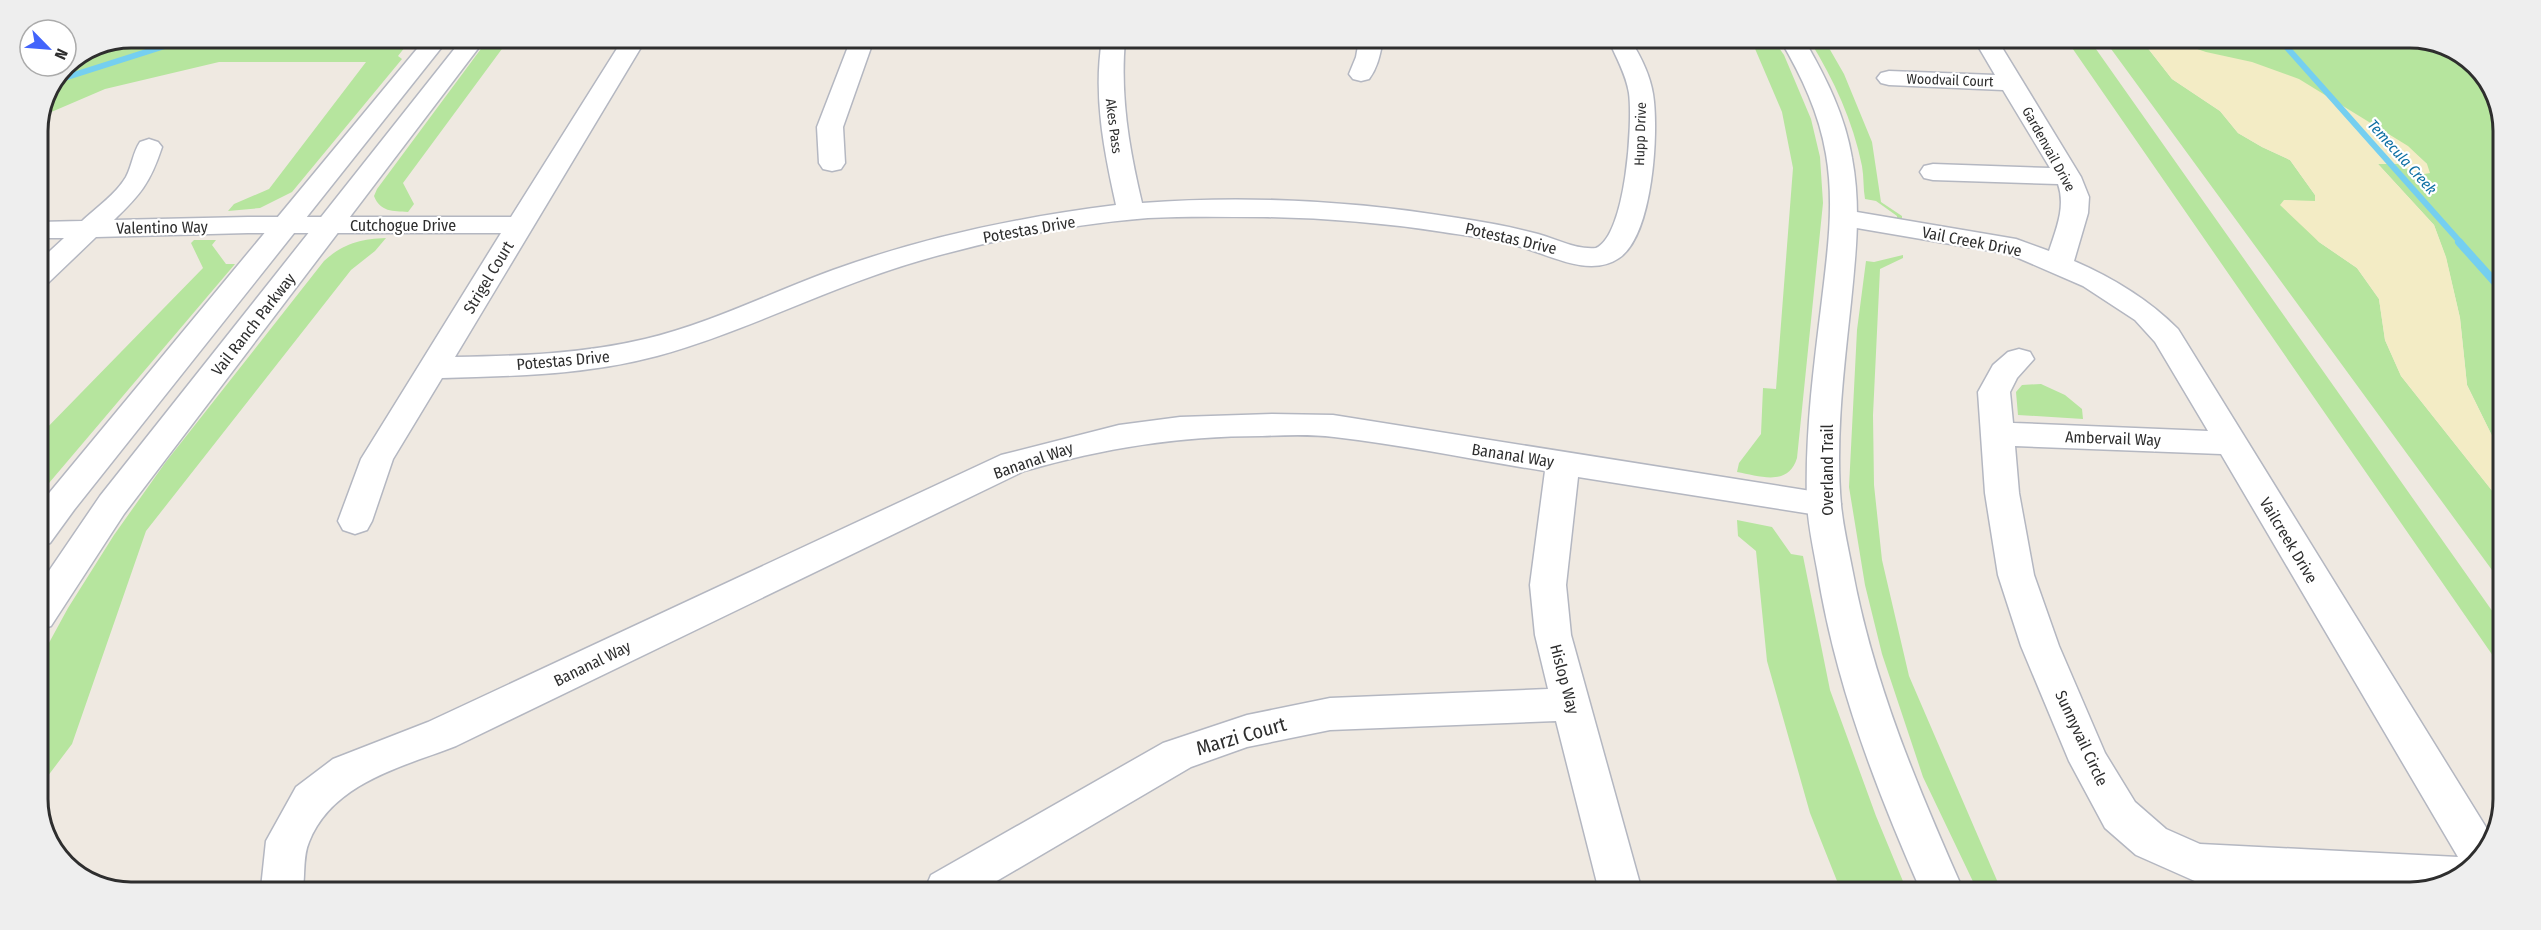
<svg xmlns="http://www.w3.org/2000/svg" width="2541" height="930" font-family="'Fira Sans Condensed',sans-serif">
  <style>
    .green { fill: #b6e59e }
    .sand { fill: #f3ecc5 }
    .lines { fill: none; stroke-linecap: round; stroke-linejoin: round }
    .stream-far1 { stroke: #75cff0; stroke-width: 6 }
    .stream { stroke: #75cff0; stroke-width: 8 }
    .minor-casing { stroke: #b4b7c1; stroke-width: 3 }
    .tertiary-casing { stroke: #b4b7c1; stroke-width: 3 }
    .secondary-casing { stroke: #b4b7c1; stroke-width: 3 }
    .minor { fill: #fff; fill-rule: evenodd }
    .tertiary { fill: #fff; fill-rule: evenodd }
    .secondary { fill: #fff; fill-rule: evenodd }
    .labels { text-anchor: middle; stroke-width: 4.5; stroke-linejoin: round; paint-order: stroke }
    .far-street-label { font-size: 14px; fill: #2e2e2e; stroke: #fff }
    .far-water-label { font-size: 15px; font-style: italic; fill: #0d6fa3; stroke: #fff }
    .street-label { font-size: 16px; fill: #2e2e2e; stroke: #fff }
    .near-street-label { font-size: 20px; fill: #2e2e2e; stroke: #fff }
    .rim { fill: none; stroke: #2e2e2e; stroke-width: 3 }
  </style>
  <rect width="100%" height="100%" fill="#efe9e1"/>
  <path class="green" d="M131,38h218l-6,8h50l7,-8h12l-14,18 4,3 -110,133 -32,16 -32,3 6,-7 35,-15 97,-127h-147l-114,27 -63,27 24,-52z
    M489,38h21l-107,145 11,21 -6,8c-15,-1 -28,0 -34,-16l3,-7z
    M1748,41h26l10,14 27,64 9,38 3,46 -26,255c-9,29 -37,18 -60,14l2,-9 22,-29 2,-46 13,1 17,-221 -11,-56 -29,-68z
    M1810,41h15l19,33 28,68 9,60 21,14v5l-5,-1v-4l-21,-15 -11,-2c-2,-11 -1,-22 -3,-33 -9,-45 -28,-86 -52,-125z
    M2068,42h23l409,580v44z
    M2106,42h37l29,37 48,32 18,22 24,14 28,13 25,35v7l-31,-2 35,42 38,26 22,31 6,41 16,36 100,126 -1,79z
    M2176,42h263l45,32 19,51 -2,329 -34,-69 -7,-67 -14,-60 -12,-33 -56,-61h20l21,11 8,-11c-36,-35 -82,-51 -128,-71 -41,-18 -81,-37 -123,-51z
    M386,238l-11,13 -24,19 -205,261 -74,213 -34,45v-126l30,-55 46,-73 51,-72 159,-202c20,-18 37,-22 62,-23z
    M194,240h22l-4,5 14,19h9l-197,232v-59l165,-169 -12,-25z
    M1903,255v3l-23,11 -7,146 1,70 8,75 27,116 93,216h-24l-55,-115 -41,-123 -17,-69 -16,-98 8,-157 9,-69 8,1z
    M2041,384l24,11 17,14 1,10 -65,-4 -2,-23 6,-7z
    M1737,520l35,7 19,27 12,2 27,134 46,126 31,75h-66l-31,-78 -43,-152 -11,-110 -18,-15z"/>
  <path class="sand" d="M2143,42h33l30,10 46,10 47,17 109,67 19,18 3,9 -11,2 -21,-11h-20l56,61 12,32 14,61 7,67 34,69v48l-100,-126 -16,-36 -6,-41 -22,-31 -38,-26 -39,-37 4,-5 31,1v-6l-25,-35 -28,-13 -24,-14 -18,-22 -48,-32z"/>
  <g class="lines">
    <path class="stream-far1" d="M2282,42l179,201
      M58,80l132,-42"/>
    <path class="stream" d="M2459,242l43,48"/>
    <defs>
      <path id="minor" d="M623,39h23l-191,318c63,-1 127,-3 190,-18 64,-15 125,-46 188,-69 91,-33 187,-53 283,-65 -12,-54 -23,-109 -14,-165h23c-5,56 4,108 17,163 105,-8 213,-2 316,15 27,4 54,9 80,16 19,5 38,16 58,14 30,-13 37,-126 33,-155 -3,-19 -13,-36 -20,-52h22c10,16 19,34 22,53 6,37 0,142 -34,164 -29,20 -69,-3 -98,-11 -25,-8 -52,-11 -78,-15 -59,-9 -119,-14 -179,-15 -39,0 -77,-1 -116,1 -76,6 -153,21 -226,42 -91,26 -174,71 -265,96 -71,19 -142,20 -215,22l-49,81 -21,62 -5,9 -12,4 -12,-4 -5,-9 23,-62 140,-226h-253l-152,4 -48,46 -10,3v-24l26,-24h-26v-16l44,-1c14,-13 34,-27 44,-44 6,-11 7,-25 14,-35l9,-3 9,3 4,5c-12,36 -21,47 -48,73l134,-3h263z
        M851,39h23l-31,88 2,36 -4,6 -9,2 -9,-2 -4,-6 -2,-36z
        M1359,40h24c-3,14 -5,27 -14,39l-8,2 -8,-2 -4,-5 7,-17z
        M1975,41h23l83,136 8,20 -1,16 -14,48c39,17 74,38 104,68l314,508 -26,36 -56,19h-11l-202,-10 -61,-27 -31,-27 -36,-67 -48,-115 -23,-71 -13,-82 -7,-101 15,-27 15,-13 11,-3 11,3 4,7 -17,19 -7,14 3,31 195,8 -53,-89 -20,-22 -52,-34 -74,-32 -164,-28 -10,-2 -4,-6 4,-6 10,-2 171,29 33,12c7,-22 17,-44 9,-67l-125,-4 -9,-2 -4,-6 4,-6 9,-2 117,4 -47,-78 -114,-5 -8,-2 -4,-5 4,-5 8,-2 106,4zM2015,446l206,8 237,403 -258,-13 -34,-15 -31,-27 -30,-49 -46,-107 -25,-71 -15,-82z
        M1272,414l61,1 503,80 5,9 -5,9 -12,3 -246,-39 -12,108 5,50 71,256h-43l-43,-170 -226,9 -83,17 -56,20 -208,122h-58l6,-14 232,-132 84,-28 83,-17 218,-9 -13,-54 -5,-50 15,-114c-70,-11 -140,-26 -211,-34 -23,-3 -48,-2 -72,-1 -84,0 -157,12 -238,35l-568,275c-54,21 -124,37 -147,96 -6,13 -4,32 -6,46h-42l5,-47 30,-54 37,-28 95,-37 573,-267 118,-30 61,-8z"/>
      <path id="tertiary" d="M1781,41h24c21,37 40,74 47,117 9,48 4,95 -1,144 -7,66 -16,136 -10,203 2,21 7,42 11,63 21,114 65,218 112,324l-43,-1c-46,-104 -86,-209 -104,-322 -4,-22 -9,-45 -10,-67 -2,-65 6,-130 14,-194 6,-52 14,-102 5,-154 -7,-41 -24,-77 -45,-113z"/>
      <path id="secondary" d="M426,38h23l-375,472 -24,33 -12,4v-38l12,-17z
        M463,38h23l-362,476 -73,112 -13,4v-43l62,-91z"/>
    </defs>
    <use href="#minor" class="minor-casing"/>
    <use href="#tertiary" class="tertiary-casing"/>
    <use href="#secondary" class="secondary-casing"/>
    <use href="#minor" class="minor"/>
    <use href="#tertiary" class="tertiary"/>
    <use href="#secondary" class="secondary"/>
  </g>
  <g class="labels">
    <g class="far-street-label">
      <text transform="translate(1950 80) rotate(2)" y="5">Woodvail Court</text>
      <text transform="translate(1114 126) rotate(83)" y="5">Akes Pass</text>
      <text transform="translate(1640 134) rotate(-88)" y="5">Hupp Drive</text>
      <text transform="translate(2049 149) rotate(61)" y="5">Gardenvail Drive</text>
    </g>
    <g class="far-water-label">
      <text transform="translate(2402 157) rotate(48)" y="5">Temecula Creek</text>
    </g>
    <g class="street-label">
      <text x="403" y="231">Cutchogue Drive</text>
      <text transform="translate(162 227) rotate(-1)" y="6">Valentino Way</text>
      <text transform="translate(1029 229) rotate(-10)" y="6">Potestas Drive</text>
      <text transform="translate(1511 238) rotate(13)" y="6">Potestas Drive</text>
      <text transform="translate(1972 241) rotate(11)" y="6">Vail Creek Drive</text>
      <text transform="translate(488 277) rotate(-59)" y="6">Strigel Court</text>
      <text transform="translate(253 324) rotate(-52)" y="6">Vail Ranch Parkway</text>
      <text transform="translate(563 360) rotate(-5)" y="6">Potestas Drive</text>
      <text transform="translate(2113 438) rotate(2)" y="6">Ambervail Way</text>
      <text transform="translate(1513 455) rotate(9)" y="6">Bananal Way</text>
      <text transform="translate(1033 460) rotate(-19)" y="6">Bananal Way</text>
      <text transform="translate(1827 470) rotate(-90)" y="6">Overland Trail</text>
      <text transform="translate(2289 540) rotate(59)" y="6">Vailcreek Drive</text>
      <text transform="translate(592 663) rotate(-26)" y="6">Bananal Way</text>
      <text transform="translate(1565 679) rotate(75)" y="6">Hislop Way</text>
      <text transform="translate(2082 738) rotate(65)" y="6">Sunnyvail Circle</text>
    </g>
    <g class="near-street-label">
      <text transform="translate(1241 736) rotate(-16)" y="7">Marzi Court</text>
    </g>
  </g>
  <path d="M0 0H2541V930H0ZM131 48H2410A83 83 0 0 1 2493 131V799A83 83 0 0 1 2410 882H131A83 83 0 0 1 48 799V131A83 83 0 0 1 131 48Z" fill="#eee" fill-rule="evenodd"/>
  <path class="rim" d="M131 48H2410A83 83 0 0 1 2493 131V799A83 83 0 0 1 2410 882H131A83 83 0 0 1 48 799V131A83 83 0 0 1 131 48Z"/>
  <g transform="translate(48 48) rotate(115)"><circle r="28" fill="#ffffff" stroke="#ababab" stroke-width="1.5"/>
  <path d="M0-4.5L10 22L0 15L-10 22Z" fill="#4264fb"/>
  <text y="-9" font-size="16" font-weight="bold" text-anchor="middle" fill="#2e2e2e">N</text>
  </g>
</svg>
